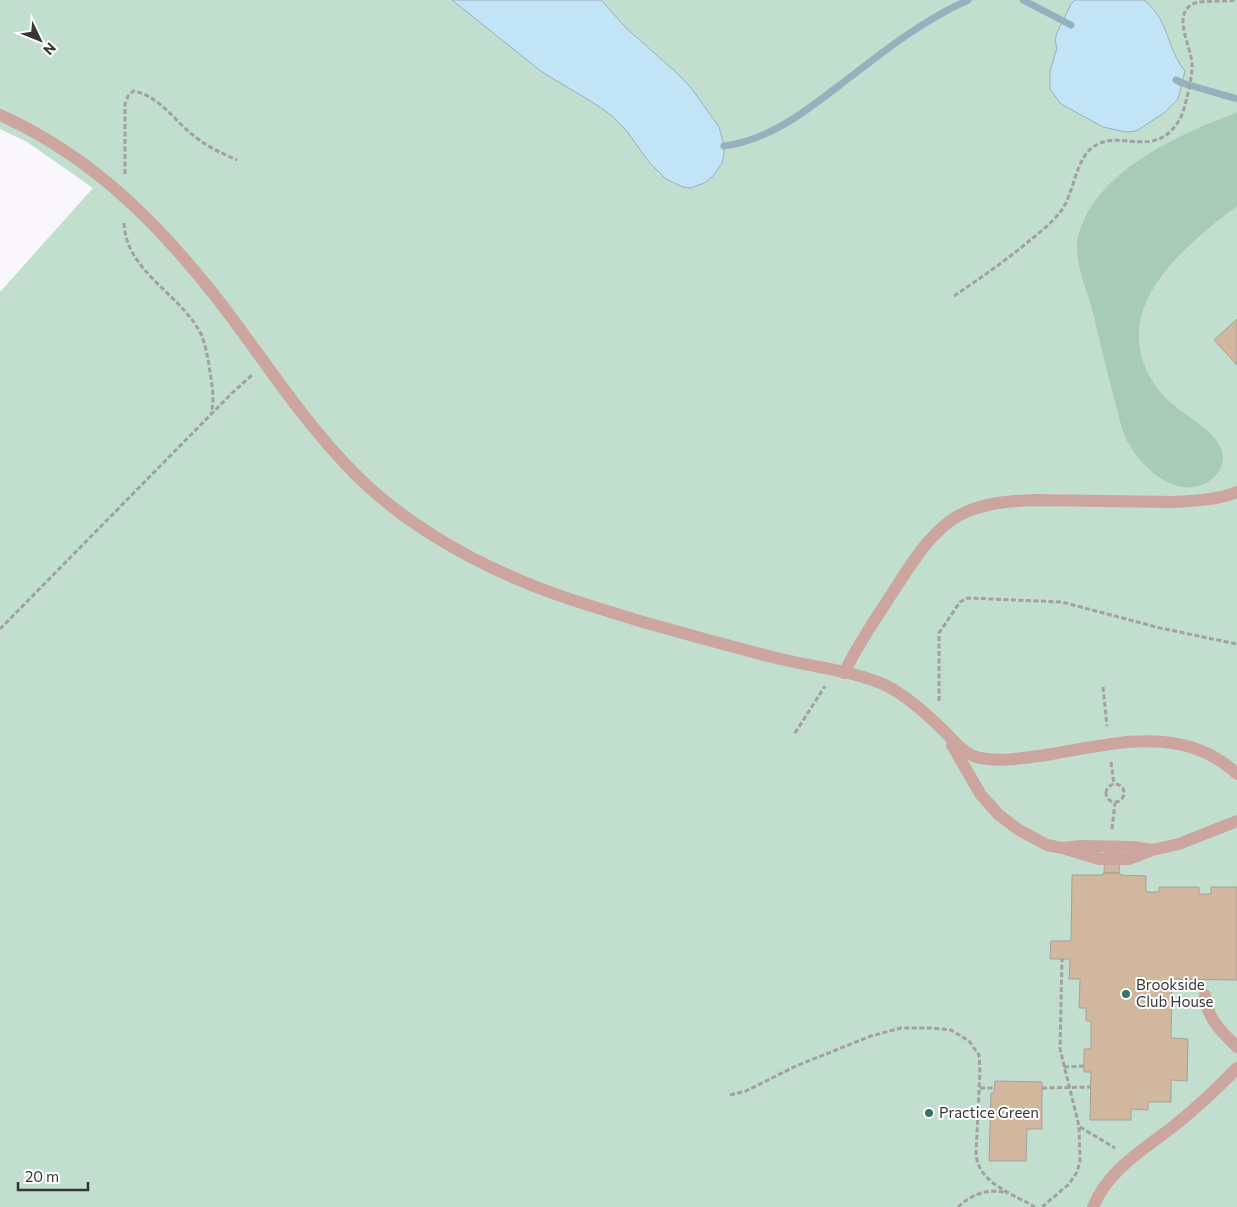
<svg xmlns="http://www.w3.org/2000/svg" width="1237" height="1207" font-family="Commissioner,sans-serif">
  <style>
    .green { fill: #c1dece }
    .forest { fill: #a8cab8 }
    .water { fill: #c1e5f7; stroke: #98b0bd }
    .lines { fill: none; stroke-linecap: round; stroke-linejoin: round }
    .stream { stroke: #98b0bd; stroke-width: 7 }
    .building { fill: #d0b79e; stroke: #a5a19d }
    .path { stroke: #a2a0a3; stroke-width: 3; stroke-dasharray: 5 2.5; stroke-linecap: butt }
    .minor { stroke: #cca59f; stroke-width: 12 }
    .poi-dot { fill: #30766c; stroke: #fff; stroke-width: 2 }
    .labels { text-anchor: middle; stroke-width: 4; stroke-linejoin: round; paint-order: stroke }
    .poi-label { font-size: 15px; fill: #373637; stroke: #fff; text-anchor: start }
  </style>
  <rect width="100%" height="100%" fill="#faf7fc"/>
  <path class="green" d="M0,0h1237v1207h-1237v-915l93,-104 -66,-46 -27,-13z"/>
  <path class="forest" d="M1237,112v94c-47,36 -118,91 -93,158 5,15 16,29 27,39 19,17 61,35 50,64 -2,6 -9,13 -15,16 -33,16 -65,-16 -80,-44 -5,-12 -8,-26 -11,-38 -8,-27 -14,-54 -20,-81 -6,-26 -19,-51 -18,-77 0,-7 8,-27 12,-33 33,-52 94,-76 148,-98z"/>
  <path class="water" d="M452,0h149l25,28 51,45 15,16 27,38 5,19v9l-2,8 -9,13 -7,6 -15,6 -8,-1 -17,-8 -17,-17 -23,-32 -14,-14 -15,-11 -55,-33z
    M1075,0h69c26,21 22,48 41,71l-7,28 -14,14 -28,18 -10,1 -23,-5 -42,-23 -11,-15v-18l7,-23 -2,-8 2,-7 14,-29z"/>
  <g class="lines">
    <path class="stream" d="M1023,0l48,25
      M1176,80l6,3 55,16
      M724,146c51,-7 89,-41 129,-71 36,-28 73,-56 115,-75"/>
  </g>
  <path class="building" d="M1237,319v46l-23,-25z
    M1105,852h15l-1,21h-15z
    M1103,873h17v2l26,1v16h13v-5h40v7h12v-7h26v93l-65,-1 -1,59 17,1 -1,42 -16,-1v22h-23v8l-17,-1v11h-41l1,-48h-7v-23h7v-28h-5v-13h-7l1,-29h-11l1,-20h-20l1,-18h20l1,-66h31z
    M995,1081l47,1v47h-15l-1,32h-37l2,-68h3z"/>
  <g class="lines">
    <path class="path" d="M125,174v-70l3,-8 5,-5c25,4 41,29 60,44 13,11 28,18 44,25
      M124,223c2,49 57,71 77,111 5,12 7,25 9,38 2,13 5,28 1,41
      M954,296c25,-17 50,-34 74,-54 11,-9 24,-19 33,-31 13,-17 14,-51 32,-64 27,-20 63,16 88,-30 4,-9 12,-42 11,-52 0,-18 -22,-52 3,-62 12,-3 28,-1 41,-3
      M0,629l231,-235 21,-19
      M1103,687l4,39
      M939,701v-68l21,-31 7,-4 95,4 98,26 77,16
      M795,733l30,-47
      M1111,762l3,22
      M1106 793a9 9 0 1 1 18 0a9 9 0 1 1-18 0Z
      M1112,829l3,-26
      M1064,1067l20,-1
      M980,1088h15
      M1042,1088l49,-1
      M730,1095l16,-4 50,-25 75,-30 30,-8h31l19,2 18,11 10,14 1,15 -4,84c2,29 37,40 59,53
      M1080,1127l35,21
      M958,1207c14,-13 30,-19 49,-14
      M1042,1207l27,-23 8,-12 3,-11 -1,-35 -19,-77 2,-90"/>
    <path class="minor" d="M0,115c98,44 168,118 232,203 39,53 77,110 124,157 44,44 104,80 161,104 41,18 84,30 126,43 43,12 86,24 129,35 35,9 84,14 115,29 21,11 41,29 58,46 11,11 19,22 35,26 22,4 44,0 66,-3 66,-11 137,-32 191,19
      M844,673c14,-29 32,-55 49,-81 17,-26 32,-52 57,-71 23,-17 56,-20 84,-21l138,2c22,-1 44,-2 65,-10
      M952,745l29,50 18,20 20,15 28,15 15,3 19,-2 52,1 19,3 27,-6 58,-23
      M1066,849l33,10h30l21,-8
      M1205,995c2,24 16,36 32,52
      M1093,1207c15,-37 51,-58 81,-81 22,-18 43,-37 63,-58"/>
  </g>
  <g class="poi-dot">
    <circle cx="1126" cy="994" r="5"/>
    <circle cx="929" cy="1113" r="5"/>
  </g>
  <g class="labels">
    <g class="poi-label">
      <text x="1136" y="990">Brookside<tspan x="1136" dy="17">Club House</tspan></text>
      <text x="939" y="1118">Practice Green</text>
    </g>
  </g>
  <g transform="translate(40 40) rotate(133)" stroke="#ffffff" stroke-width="4" paint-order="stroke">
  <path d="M0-4L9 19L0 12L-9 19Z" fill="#373637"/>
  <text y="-8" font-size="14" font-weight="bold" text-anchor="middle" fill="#373637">N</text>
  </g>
  <path d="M18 1182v8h70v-8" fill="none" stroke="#373637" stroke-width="2.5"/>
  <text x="25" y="1182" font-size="15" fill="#373637" stroke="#ffffff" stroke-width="4" paint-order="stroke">20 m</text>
</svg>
